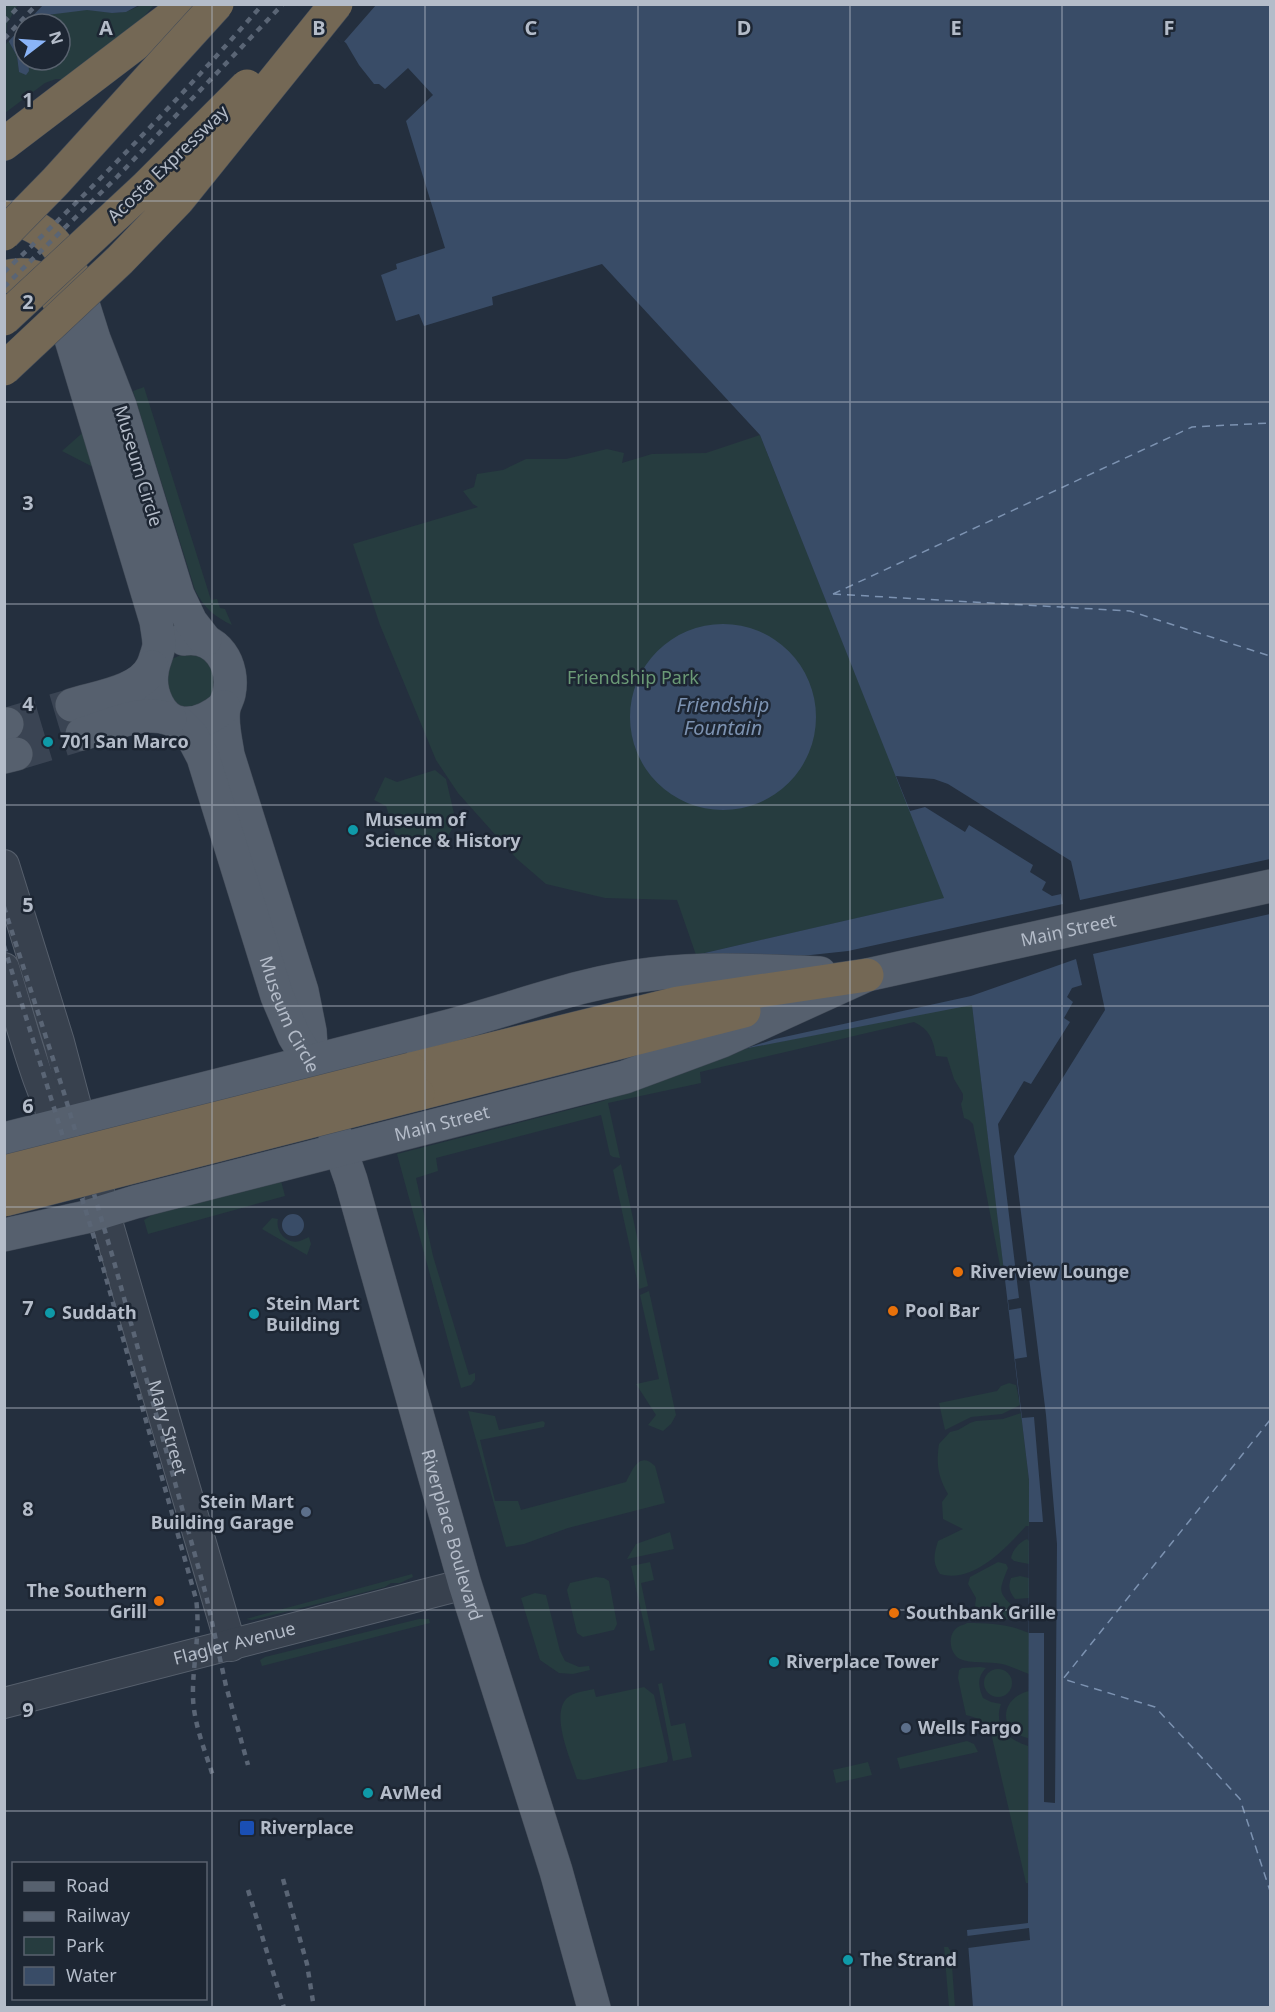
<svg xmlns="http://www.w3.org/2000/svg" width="1275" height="2012" font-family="'Noto Sans',sans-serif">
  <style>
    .green { fill: #263c3f }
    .water { fill: #394c67 }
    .pier { fill: #242f3e }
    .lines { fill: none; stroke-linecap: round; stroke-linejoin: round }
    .ferry { stroke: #7c92b1; stroke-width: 1.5; stroke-dasharray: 8 6; stroke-linecap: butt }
    .major-tunnel { stroke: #3a4453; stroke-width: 33; stroke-dasharray: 33 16; stroke-linecap: butt }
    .minor-casing { stroke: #565f6c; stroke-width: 32 }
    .major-casing { stroke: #414a57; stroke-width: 34 }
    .highway-casing { stroke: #434c59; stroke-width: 34 }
    .minor { stroke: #38414e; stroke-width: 30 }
    .major { stroke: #56606e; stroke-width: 33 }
    .highway { stroke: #746855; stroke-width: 33 }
    .rail { stroke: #5a6575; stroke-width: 4.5; stroke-dasharray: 6 6; stroke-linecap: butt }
    .highway-bridge-casing { stroke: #434c59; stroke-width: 34; stroke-linecap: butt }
    .highway-bridge { stroke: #746855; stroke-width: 33 }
    .grid { fill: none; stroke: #b4bcc9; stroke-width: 1.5; stroke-opacity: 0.55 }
    .culture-dot { fill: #0f9aa8; stroke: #1d2633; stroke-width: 2 }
    .food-dot { fill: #e8710a; stroke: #1d2633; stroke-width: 2 }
    .service-dot { fill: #5c6f8a; stroke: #1d2633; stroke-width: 2 }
    .transit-dot { fill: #1a4fb4; stroke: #1d2633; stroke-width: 2 }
    .labels { text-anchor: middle; stroke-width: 5; stroke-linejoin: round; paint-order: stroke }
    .street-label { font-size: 18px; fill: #b4bcc9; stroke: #1d2633 }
    .park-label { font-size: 18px; fill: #6b9a76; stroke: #1d2633 }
    .poi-label { font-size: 18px; font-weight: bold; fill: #b4bcc9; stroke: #1d2633; text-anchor: start }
    .water-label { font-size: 20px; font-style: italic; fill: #7c92b1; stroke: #1d2633 }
    .grid-label { font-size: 20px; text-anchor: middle; font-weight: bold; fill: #b4bcc9; stroke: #1d2633; stroke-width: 5; stroke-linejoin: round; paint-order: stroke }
  </style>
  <rect width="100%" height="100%" fill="#242f3e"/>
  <path class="green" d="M5,5h16l-12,37 8,14 2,16 10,-1 -1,-11h32v-36h-35c13,-9 48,-14 64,-14 12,1 22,4 33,2 14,-1 14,-10 32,-7l-46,52 -38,22h-14l-11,4 -40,30z
    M144,387l67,213 6,-1 3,9 5,1 7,16c-17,-8 -29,-18 -37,-35l-62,-199z
    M89,427l4,39h-2l-29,-15z
    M760,435l185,463 -249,57 -19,-55 -72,-2 -59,-14 -29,-25 -59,-66 -22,-33 -56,-135 -27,-81 125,-37 -5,-3 -10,-13 11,-4 3,-13 26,-4 23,-11h40l41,-10 17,4 -2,10 30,-9 54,-1z
    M185,653c21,2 24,10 31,27l-9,29 -34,-2 -10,-21 7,-26z
    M435,770l11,9 10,43 -8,14 -42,14 -7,-4 -13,-40 -12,-6 11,-23 12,5z
    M972,1004l32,266 -3,1 -28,-147 -4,-4 -5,-2 -3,-14 2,-5v-5l-9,-15 -7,-22 -11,-1c-3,-17 -6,-26 -22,-34l-214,50 1,11 -93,20 12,55 -7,-1 -3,-2 -9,-40 -165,43 2,13 -22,7 17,78 36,119 6,-2v7l-4,5 -10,3 -64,-234 206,-53 120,-48z
    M621,1164l27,122 -9,3 -26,-119z
    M281,1181l4,15 -137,38 -4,-14 11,-7z
    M272,1218l6,1c-3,12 8,26 22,22 3,-1 6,-3 9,-4l2,7 -4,11 -45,-26z
    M649,1291l27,124 -5,9 -8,7 -15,-6 8,-10 -20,-31 23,-5 -19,-84z
    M1009,1383l7,2 4,20 -18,9 -31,3 -26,13 -6,-27 58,-12 4,-5z
    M468,1411l27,5 4,14 44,-9 2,2 -1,4 -64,13 15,61h23l3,9 105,-28c6,-11 13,-32 29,-16l10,37 -97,25 -44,16 -18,3z
    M1021,1413l8,67v46h-3c-20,22 -53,58 -86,48 -8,-12 -6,-20 -2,-33l25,-12 -20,-10 -1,-17 6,-8c-10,-17 -12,-30 -9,-50l11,-12 8,-2 12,-7 6,-2 27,-2z
    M670,1532l4,17 -47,10 9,-15z
    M1027,1539l2,2v23l-15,-3 -3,-3c1,-7 8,-16 16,-19z
    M650,1562l4,18 -13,3 14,67 -5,1 -19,-85z
    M998,1562l8,2 2,4c-11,27 -9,23 9,43v5l-4,4 -36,-4 -2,-10 1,-8 -8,-14 2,-7z
    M412,1574l1,3 -13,6h-9l-6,4 -43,11 -90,22 -6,-1z
    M1020,1576l9,2v20l-14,1c-6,-8 -7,-12 -4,-21z
    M596,1577l8,1 5,3 8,43 -3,6 -31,7 -6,-4 -10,-43 3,-7z
    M535,1593l11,2 14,56 5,10 14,6 10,-1 1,4 -17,4 -14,-1 -19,-13 -19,-62z
    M419,1619h10l1,4 -168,43 -2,-6 5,-3z
    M967,1623c22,0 42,1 62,10v41c-9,-3 -18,-8 -27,-10 -12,-3 -32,0 -42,-5 -11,-6 -13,-25 -2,-32 3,-2 6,-2 9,-4z
    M980,1667l6,1c-9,9 -8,18 -3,30l8,4 10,2c-8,22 8,36 27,42v137h-2l-35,-150c-6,-11 -12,-15 -25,-18l-8,-37 1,-8 3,-2z
    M984 1683a14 14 0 1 1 28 0a14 14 0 1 1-28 0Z
    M662,1683l9,43 14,-3 7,34 -19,4 -15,-77z
    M644,1687l10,8 14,63 -1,4 -83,18 -7,-1c-6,-19 -27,-64 -10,-81 7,-6 18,-7 27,-9l2,8z
    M1029,1691l-1,47c-30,-6 -29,-40 1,-47z
    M967,1741l7,3 4,8 -78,17 -3,-11z
    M868,1762l4,13 -36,8 -3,-13z
    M944,1947h4l3,5 4,55h-6z"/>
  <path class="water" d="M21,5h118l-13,7 -14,1 -25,-3 -48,6 -15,8 -5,5c0,12 5,20 5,31h4l1,11 -3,4 -7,-3 -2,-16 -8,-14 1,-17z
    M298,5h972v2002h-297l-6,-77 61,-7 1,-443 -57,-475 -249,48 -27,-98 248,-57 -184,-463 -158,-171 -110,33 1,8 -69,21 -5,-12 -23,7 -15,-46 16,-6 -1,-5 49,-16 -39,-127 27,-26 -25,-27 -23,21 -6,-5h-5l-15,-19 -13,-22z
    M630 717a93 93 0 1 1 186 0a93 93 0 1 1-186 0Z
    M282 1225a11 11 0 1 1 22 0a11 11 0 1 1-22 0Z"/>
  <path class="pier" d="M18,4l25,1 -37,39 1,-20z
    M295,5h81l-34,39z
    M896,776l38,3 14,5 123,77 9,39 190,-41v55l-177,40 12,56 -91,146 32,259 11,129 -2,259 -11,-1v-169h-15v-111h14l-9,-105 -12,1 -7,-59 12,-2 -6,-49 -12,2 -1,-10 11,-2 -21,-174 26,-43 7,3 39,-62 -6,-4 9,-16 -6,-5 5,-9 10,-3 -6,-26 -105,37 -196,43 -53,17 61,-98 65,-7 215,-47 -2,-10 -9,2 -10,-6 4,-8 -16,-10 3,-7 -64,-40 -4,7 -40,-25 -15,4z
    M1029,1928l1,12 -62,8 -1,-12z"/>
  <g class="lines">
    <path class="ferry" d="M833,594l359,-167 78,-4
      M833,594l297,17 140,45
      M1270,1420l-207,259 92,28 85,92 30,92"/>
    <path class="major-tunnel" d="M7,724l65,-19
      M16,754l66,-20"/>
    <defs>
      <g id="minor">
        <path id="s1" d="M4,865l55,177 45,169 127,435"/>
        <path d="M4,968c19,60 33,123 64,177"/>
        <path id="s2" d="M4,1703l461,-119"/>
      </g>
      <g id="major">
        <path d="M184,639c33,-5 51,26 45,55 -1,5 -4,9 -5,14 -3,14 2,33 4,47l74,236 8,40 1,14"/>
        <path d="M205,640l-14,-18 -13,-27 -58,-189 -26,-67 -16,-51 -17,18 95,315c1,8 3,16 3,24 -1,9 -6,17 -7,27 -3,19 7,49 30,51 16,2 30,-6 42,-16"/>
        <path d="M72,705c25,-8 68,-13 80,-38"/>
        <path id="s3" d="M179,723l13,13 11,21 74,239 17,40 16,26 41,118 114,404 91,287 38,137"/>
        <path d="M4,725l3,-1"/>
        <path d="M82,734c27,-8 60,-25 88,-15"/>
        <path d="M4,757l12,-3"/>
        <path d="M4,1139c148,-37 294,-74 441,-112 69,-18 136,-45 207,-53 56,-7 112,-3 168,-1"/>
        <path id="s4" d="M4,1235l82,-18 49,-15 490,-125 97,-36 145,-66 403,-89"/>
      </g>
      <path id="highway" d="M4,144l184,-140
        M4,217c45,8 60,32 74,71
        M4,277c29,-7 45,2 57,29
        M411,1069l267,-66 189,-28
        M418,1094l326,-83"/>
    </defs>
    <use href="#minor" class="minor-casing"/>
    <use href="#major" class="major-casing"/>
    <use href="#highway" class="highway-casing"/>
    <use href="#minor" class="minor"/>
    <use href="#major" class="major"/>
    <use href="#highway" class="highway"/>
    <path class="rail" d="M4,22l17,-18
      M4,39l33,-35
      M4,272c91,-85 177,-175 259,-268
      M4,287l113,-110 166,-173
      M4,907l60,186 49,165 93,337 20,91 22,79
      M4,946l97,314 95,339c5,36 -4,65 -3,99 1,26 12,53 20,78
      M283,1879l24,85 7,44
      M248,1890l36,118"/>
    <defs>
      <path id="highway-bridge" d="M4,234l51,-52 162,-178
        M4,319l143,-133 100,-100
        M4,369l116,-109 58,-60 158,-196
        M4,1172l407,-103
        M4,1200l414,-106"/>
    </defs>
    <use href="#highway-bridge" class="highway-bridge-casing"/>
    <use href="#highway-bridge" class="highway-bridge"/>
  </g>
  <path class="grid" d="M212,4v2004M425,4v2004M638,4v2004M850,4v2004M1062,4v2004M4,201h1266M4,402h1266M4,604h1266M4,805h1266M4,1006h1266M4,1207h1266M4,1408h1266M4,1610h1266M4,1811h1266"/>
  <g class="culture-dot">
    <circle cx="48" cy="742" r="6"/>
    <circle cx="353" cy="830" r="6"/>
    <circle cx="50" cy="1313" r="6"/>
    <circle cx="254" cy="1314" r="6"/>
    <circle cx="774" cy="1662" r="6"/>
    <circle cx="368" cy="1793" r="6"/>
    <circle cx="848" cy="1960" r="6"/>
  </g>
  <g class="food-dot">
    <circle cx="958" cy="1272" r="6"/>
    <circle cx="893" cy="1311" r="6"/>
    <circle cx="159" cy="1601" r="6"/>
    <circle cx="894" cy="1613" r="6"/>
  </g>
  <g class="service-dot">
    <circle cx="306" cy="1512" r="6"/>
    <circle cx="906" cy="1728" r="6"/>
  </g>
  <rect class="transit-dot" x="239" y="1820" width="16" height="16" rx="3"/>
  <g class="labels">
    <g class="street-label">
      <text transform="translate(168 164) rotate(-44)" y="6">Acosta Expressway</text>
      <text transform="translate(138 466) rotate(73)" y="6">Museum Circle</text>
      <text dy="6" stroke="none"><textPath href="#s4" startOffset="1110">Main Street</textPath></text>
      <text dy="6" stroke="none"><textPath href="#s3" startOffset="314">Museum Circle</textPath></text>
      <text dy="6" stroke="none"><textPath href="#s4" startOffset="452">Main Street</textPath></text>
      <text dy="6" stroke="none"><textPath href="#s1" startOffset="586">Mary Street</textPath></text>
      <text dy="6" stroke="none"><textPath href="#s3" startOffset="860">Riverplace Boulevard</textPath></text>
      <text dy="6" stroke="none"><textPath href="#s2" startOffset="238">Flagler Avenue</textPath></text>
    </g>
    <g class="park-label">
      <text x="633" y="684">Friendship Park</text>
    </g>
    <g class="poi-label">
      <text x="60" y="748">701 San Marco</text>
      <text x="365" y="826">Museum of<tspan x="365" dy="21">Science &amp; History</tspan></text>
      <text x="970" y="1278">Riverview Lounge</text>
      <text x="266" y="1310">Stein Mart<tspan x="266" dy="21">Building</tspan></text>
      <text x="905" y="1317">Pool Bar</text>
      <text x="62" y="1319">Suddath</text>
      <text x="294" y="1508" text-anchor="end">Stein Mart<tspan x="294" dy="21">Building Garage</tspan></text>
      <text x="147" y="1597" text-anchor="end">The Southern<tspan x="147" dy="21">Grill</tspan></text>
      <text x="906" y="1619">Southbank Grille</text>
      <text x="786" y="1668">Riverplace Tower</text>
      <text x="918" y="1734">Wells Fargo</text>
      <text x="380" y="1799">AvMed</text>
      <text x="260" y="1834">Riverplace</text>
      <text x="860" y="1966">The Strand</text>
    </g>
    <g class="water-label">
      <text x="723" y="712">Friendship<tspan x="723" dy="23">Fountain</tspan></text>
    </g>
  </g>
  <g class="grid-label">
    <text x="106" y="35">A</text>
    <text x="319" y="35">B</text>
    <text x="531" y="35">C</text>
    <text x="744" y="35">D</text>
    <text x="956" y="35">E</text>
    <text x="1169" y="35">F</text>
    <text x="28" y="107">1</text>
    <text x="28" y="309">2</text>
    <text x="28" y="510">3</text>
    <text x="28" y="711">4</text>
    <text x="28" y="912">5</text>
    <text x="28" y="1113">6</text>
    <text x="28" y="1315">7</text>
    <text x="28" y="1516">8</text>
    <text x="28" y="1717">9</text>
  </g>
  <rect width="1275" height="2012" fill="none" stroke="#b4bcc9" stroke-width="12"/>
  <rect x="12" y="1862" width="195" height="138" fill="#1d2633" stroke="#59626f" stroke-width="1.5"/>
  <rect x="24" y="1882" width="30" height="9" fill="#56606e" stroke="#59626f" stroke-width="1.5"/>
  <text x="66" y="1892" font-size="18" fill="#b4bcc9">Road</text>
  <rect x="24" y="1912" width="30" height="9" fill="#5a6575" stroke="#59626f" stroke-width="1.5"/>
  <text x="66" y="1922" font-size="18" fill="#b4bcc9">Railway</text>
  <rect x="24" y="1937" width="30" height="18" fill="#263c3f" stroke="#59626f" stroke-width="1.5"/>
  <text x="66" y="1952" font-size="18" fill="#b4bcc9">Park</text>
  <rect x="24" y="1967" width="30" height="18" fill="#394c67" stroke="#59626f" stroke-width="1.5"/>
  <text x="66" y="1982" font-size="18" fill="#b4bcc9">Water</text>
  <g transform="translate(42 42) rotate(73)"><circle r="28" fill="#1d2633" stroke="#59626f" stroke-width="1.5"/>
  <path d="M0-4.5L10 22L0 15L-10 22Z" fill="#8ab4f8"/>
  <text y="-9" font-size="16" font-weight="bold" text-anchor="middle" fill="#b4bcc9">N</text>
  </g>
</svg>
